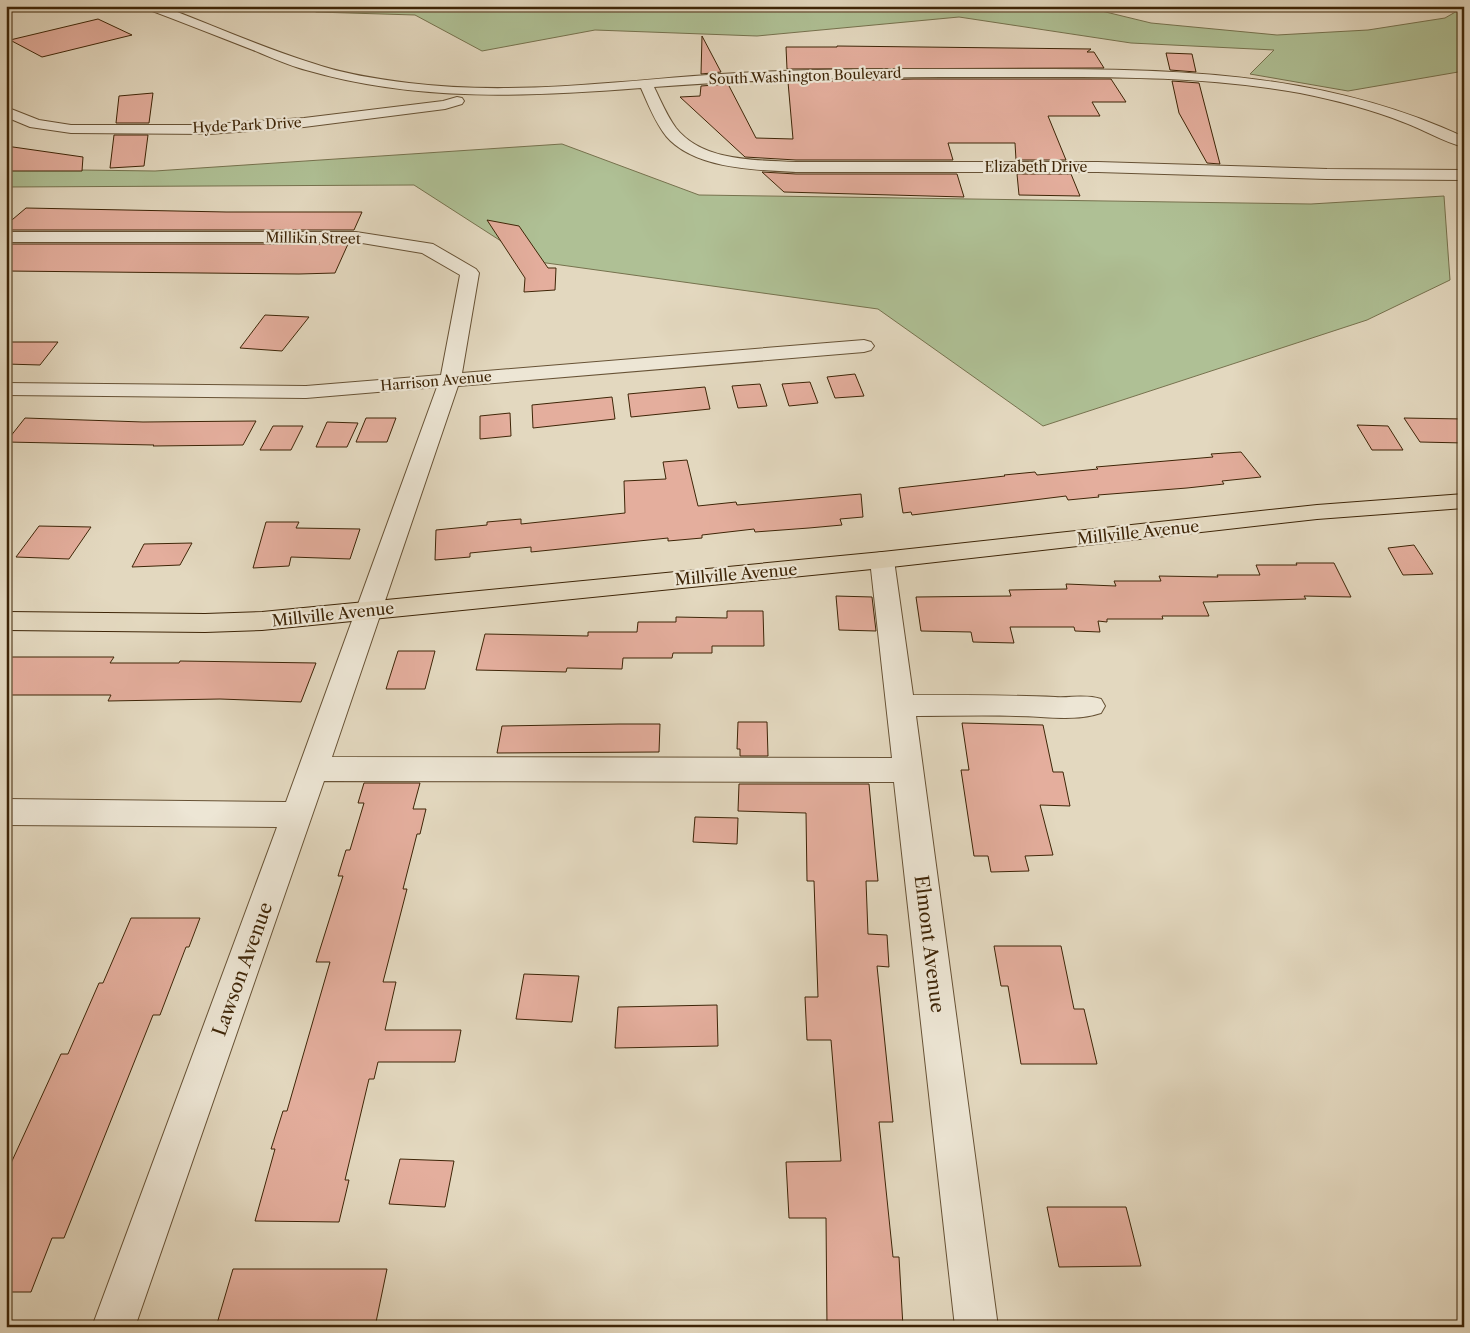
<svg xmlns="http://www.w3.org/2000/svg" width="1470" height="1333" font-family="'Libre Caslon Text',serif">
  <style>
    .green { fill: #afc095; stroke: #76724e }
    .building { fill: #e4ae9d; stroke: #3e2507 }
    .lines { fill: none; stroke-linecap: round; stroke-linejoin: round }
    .minor-casing { stroke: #675235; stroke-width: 2 }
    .major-casing { stroke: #3e2507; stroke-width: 2 }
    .minor { fill: #ede6d5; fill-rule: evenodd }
    .major { fill: #e3d8bf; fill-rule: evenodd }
    .labels { text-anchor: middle; stroke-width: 4.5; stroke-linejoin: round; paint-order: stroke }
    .far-street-label { font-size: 14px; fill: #3e2507; stroke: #ede6d5 }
    .street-label { font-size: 16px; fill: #3e2507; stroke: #ede6d5 }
    .near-street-label { font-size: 19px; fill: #3e2507; stroke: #ede6d5 }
  </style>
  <rect width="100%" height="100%" fill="#e3d8bf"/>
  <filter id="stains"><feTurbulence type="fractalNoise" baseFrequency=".004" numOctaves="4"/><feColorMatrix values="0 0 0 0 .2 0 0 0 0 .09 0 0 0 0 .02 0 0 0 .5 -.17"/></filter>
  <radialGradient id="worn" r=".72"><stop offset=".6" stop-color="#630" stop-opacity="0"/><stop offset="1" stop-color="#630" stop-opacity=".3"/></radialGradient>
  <path class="green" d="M306,6h775l70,17 126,12 91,-5 77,-12 19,-11v64l-116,20 -98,-17 24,-24 -143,-7 -172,-26 -202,19 -162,-6 -113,21 -67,-36 -99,-3z
    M562,144l137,51 612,9 133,-8 6,84 -83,40 -324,106 -165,-117 -346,-48 -118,-76 -408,2v-18l149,2z"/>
  <path class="building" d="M98,19l34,16 -90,22 -32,-17z
    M702,36l19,36 -20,2z
    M837,46l254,3 -4,3h7l10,16 -317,1 -1,-22h51z
    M1166,53l26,1 4,18 -26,-2z
    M913,79h198l15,23h-34l8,14h-52l18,44h-50l-1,-17h-67l5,17h-157l-51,-3 -65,-60 20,-1 1,-10 27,-2 28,54 37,1 -5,-57z
    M1172,81l27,2 21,81 -13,-1 -28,-50z
    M153,93l-4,30h-33l3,-27z
    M114,135h34l-4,31 -34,2z
    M6,146l77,11 -1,14h-76z
    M762,172l34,2h161l7,23 -180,-5z
    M1017,174h54l9,22 -61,-1z
    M26,208l200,4h136l-8,18h-348v-5z
    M487,220l32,6 29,42h8l-1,22 -31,2 1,-14z
    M6,244h342l-13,29 -36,1 -293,-3z
    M265,315l44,2 -27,34 -42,-3z
    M6,342h52l-18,23 -34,-1z
    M855,374l9,22 -29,2 -8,-21z
    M810,382l8,21 -29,3 -7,-22z
    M760,384l7,22 -29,2 -6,-22z
    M705,387l5,22 -79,8 -3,-23z
    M612,397l3,22 -82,9 -1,-23z
    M510,413l1,23 -31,3v-23z
    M25,418l118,4 113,-1 -13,24 -90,1 1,-1 -148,-3z
    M366,418h30l-9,24h-31z
    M1404,418l60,1v24l-44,-1z
    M327,422l31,1 -11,24h-31z
    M1357,425l31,1 15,24h-31z
    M273,426h30l-12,24h-31z
    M1241,452l20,25 -39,4 2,3 -37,4 -89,7 1,2 -31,3 -2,-4 -154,19 -1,-3 -8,1 -4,-25 106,-12 -1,-1 31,-3 2,3 61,-6 -2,-2 117,-10 -2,-3z
    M687,460l11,46 38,-4 1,3 124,-11 2,23 -23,2 2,6 -33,3 -54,4 -1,-3 -52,6v3l-34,3v-3l-137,14v-5l-61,6v4l-35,3 1,-30 51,-5v-3l34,-3v5l104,-11 -1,-32 42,-2 -3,-17z
    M266,522h33l-3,6 64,1 -10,30 -59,-2 -2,9 -36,2z
    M39,526l52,1 -22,32 -53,-2z
    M192,543l-12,22 -48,2 12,-23z
    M1414,545l19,29 -30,1 -15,-27z
    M1296,563h38l17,34 -47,-1 2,3 -103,3 6,14h-47l1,3h-56v3l-9,-1 2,11 -25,-1 -1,-4h-64l4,16 -41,-1 -2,-10 -50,-1 -5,-34 95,-1 -2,-6 58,-1 -1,-5 50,2 -2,-5h47l-2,-5 59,1 -1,-2h43l-4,-10h41z
    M836,596l36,1 4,34 -37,-1z
    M727,611h36l1,35h-52v7h-39l-1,5h-49l-1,11 -55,-1 -1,4 -90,-2 9,-36 103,2v-4h49l1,-10h38v-5l51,1z
    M398,651h37l-10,38h-39z
    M6,657h108l-4,6h69l1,-2 136,2 -15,39 -81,-3 -112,2 3,-6h-105z
    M738,722h29l1,34h-28v-7h-3z
    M962,723l81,2 10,47h10l7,34 -30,-1 13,50 -28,1 4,15 -38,1 -3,-16h-14l-13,-86h8z
    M619,724h41l-1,28 -162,1 5,-27z
    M364,783h56l-7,26h13l-6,25h-3l-14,55h4l-24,93h13l-11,48h76l-6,32h-77l-4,17h-5l-24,101h4l-10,42 -84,-1 20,-72h-4l12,-38h4l43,-149h-14l27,-86h-5l8,-26h4l14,-47h-6z
    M739,784h130l9,97h-12l2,53 19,1 2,32 -12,-1 16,156h-14l14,135h6l4,70h-76l-1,-109h-37l-3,-56 55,-1 -10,-121h-24l-2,-43h13l-4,-116h-7l-1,-68 -68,-2z
    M695,817l43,1 -1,26 -44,-2z
    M131,918h69l-11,29h-3l-26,68h-7l-89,223h-12l-21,54h-25v-118l55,-120h7l31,-71h4z
    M994,946h67l13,63h10l13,55h-76l-13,-78h-7z
    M524,974l55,2 -7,46 -56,-3z
    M717,1005l1,41 -103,2 3,-41z
    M400,1159l54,2 -9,46 -56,-3z
    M1047,1207h79l15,59 -82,1z
    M233,1269h154l-12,58h-159z"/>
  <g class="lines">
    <defs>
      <path id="minor" d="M145,6h17c50,19 99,41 150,57 31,11 65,16 97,20 104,13 209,-2 312,-9 91,-6 182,-5 273,-5 162,0 319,-2 470,68v10c-21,-5 -41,-18 -61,-25 -33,-13 -68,-22 -103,-29 -99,-18 -200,-16 -300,-16 -116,0 -230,1 -346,10 7,14 13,29 22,41 27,34 81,32 120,34h302l229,7 137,1v10l-137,-1 -229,-7h-302c-40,-2 -102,-3 -130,-36 -11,-14 -18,-32 -25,-48 -113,9 -225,14 -335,-18 -18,-5 -36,-13 -53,-20 -36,-14 -71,-28 -106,-41z
        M457,97l5,1 2,3 -2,3 -17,5 -141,18 -95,7 -138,-1 -41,-6 -24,-10v-10l33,13 32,5h128l105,-7 139,-17z
        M6,232h350l77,12 43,25 3,4 -17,100 402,-33 7,2 3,4 -3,4 -7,2 -406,34 -126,371 560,1 -22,-198 3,-6 9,-2 9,2 3,6 19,135c48,0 95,0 142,2 16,1 31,-3 46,2l4,7 -4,7c-28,9 -56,3 -85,3 -33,-1 -67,0 -100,0l82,611h-43l-61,-545 -570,-1 -189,546h-43l185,-500 -271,-2v-26l280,3 151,-415 -131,11 -300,-3v-12l300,3 135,-11 19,-100 -38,-22 -66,-11h-350z"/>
      <path id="major" d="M1464,494v14l-147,11 -435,49 -620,62 -57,2 -199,-2v-18l199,2 57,-2 620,-60 435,-47z"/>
    </defs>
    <use href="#minor" class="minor-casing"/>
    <use href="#major" class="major-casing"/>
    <use href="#minor" class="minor"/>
    <use href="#major" class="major"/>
  </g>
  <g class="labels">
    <g class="far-street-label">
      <text transform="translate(805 76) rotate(-2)" y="5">South Washington Boulevard</text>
      <text transform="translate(247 125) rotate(-3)" y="5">Hyde Park Drive</text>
      <text x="1036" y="172">Elizabeth Drive</text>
      <text transform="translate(313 238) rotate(1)" y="5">Millikin Street</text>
      <text transform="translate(436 381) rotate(-5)" y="5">Harrison Avenue</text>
    </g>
    <g class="street-label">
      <text transform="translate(1138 532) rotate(-6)" y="6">Millville Avenue</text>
      <text transform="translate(736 574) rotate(-5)" y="6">Millville Avenue</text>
      <text transform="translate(333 614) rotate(-6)" y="6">Millville Avenue</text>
    </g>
    <g class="near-street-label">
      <text transform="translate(930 944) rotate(83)" y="7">Elmont Avenue</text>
      <text transform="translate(242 969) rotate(-70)" y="7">Lawson Avenue</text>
    </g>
  </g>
  <rect width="1470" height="1333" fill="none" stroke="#e3d8bf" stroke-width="25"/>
  <rect x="8" y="8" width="1455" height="1318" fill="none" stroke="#3e2507" stroke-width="2.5"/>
  <rect x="12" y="12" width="1445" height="1308" fill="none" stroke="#3e2507"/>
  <rect width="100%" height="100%" filter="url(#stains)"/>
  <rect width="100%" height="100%" fill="url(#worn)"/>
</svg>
